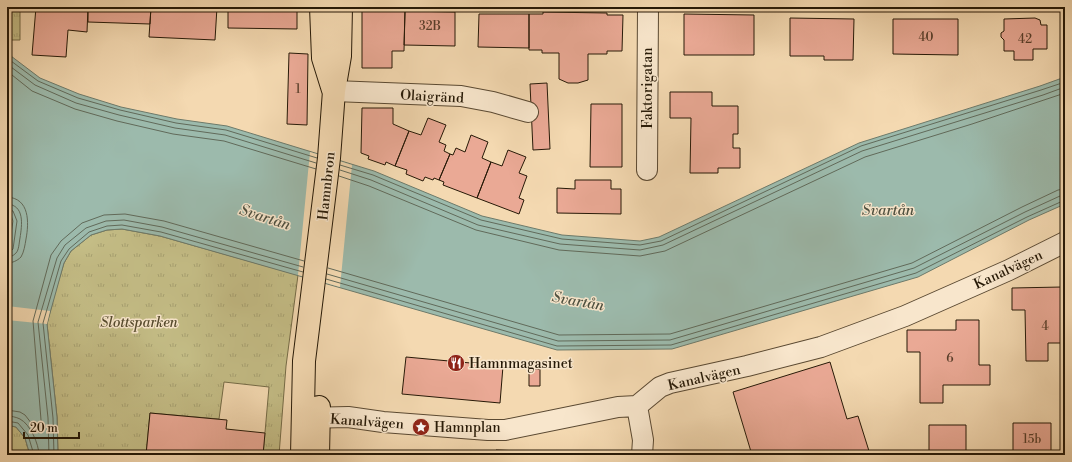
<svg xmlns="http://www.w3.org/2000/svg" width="1072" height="462" font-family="'Libre Bodoni',serif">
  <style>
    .park { fill: url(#park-tufts); stroke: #756b46 }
    .water { fill: #9cbaac; stroke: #6d7a6a }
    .pier { fill: #f4d9b1 }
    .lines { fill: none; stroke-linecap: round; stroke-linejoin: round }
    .shore { stroke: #616a5a; stroke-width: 1 }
    .building { fill: #eaa995; stroke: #261907 }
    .minor-casing { stroke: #5a4932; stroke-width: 22 }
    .major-casing { stroke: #261907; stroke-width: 24 }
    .minor { stroke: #f8e6cc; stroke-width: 20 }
    .major { stroke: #f4d9b1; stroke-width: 22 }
    .labels { text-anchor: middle; stroke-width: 3; stroke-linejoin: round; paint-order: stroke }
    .number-label { font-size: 12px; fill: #573d2a }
    .street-label { font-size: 14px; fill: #261907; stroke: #f8e6cc }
    .park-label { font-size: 14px; font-style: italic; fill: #554a2d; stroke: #f8e6cc }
    .poi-label { font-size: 14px; fill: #261907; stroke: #f8e6cc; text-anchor: start }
    .water-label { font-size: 15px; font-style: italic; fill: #4f5141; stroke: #f8e6cc }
  </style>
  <defs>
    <pattern id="park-tufts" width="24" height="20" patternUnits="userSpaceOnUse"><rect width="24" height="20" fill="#c4bd86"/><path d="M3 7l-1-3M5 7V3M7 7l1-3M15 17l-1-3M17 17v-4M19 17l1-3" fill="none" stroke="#a8a272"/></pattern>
  </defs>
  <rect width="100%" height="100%" fill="#f4d9b1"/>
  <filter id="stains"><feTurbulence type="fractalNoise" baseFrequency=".005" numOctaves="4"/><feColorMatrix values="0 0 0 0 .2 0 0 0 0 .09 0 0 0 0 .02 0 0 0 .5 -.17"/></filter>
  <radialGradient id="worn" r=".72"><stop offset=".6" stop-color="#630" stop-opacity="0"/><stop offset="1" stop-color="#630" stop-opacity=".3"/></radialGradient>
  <path class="park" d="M7,11h13v29h-13z
    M122,229l38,7 138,39 -12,91 -7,89h-16l6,-68 -45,-5 -5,37 -69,-6 -4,42h-88l-1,-38 -10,-93 7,-28 10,-33 7,-12 20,-16 16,-5z
    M7,425l9,2 9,11 5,17h-23z"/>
  <path class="water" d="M7,53l33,25 39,16 42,13 56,12 50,7 147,45 108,45 80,19 78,6 19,-4 200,-94 181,-57 25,-9v127l-36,16 -111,57 -246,72 -115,1 -397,-114 -38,-7 -15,1 -16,5 -20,16 -7,12 -17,61 10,93 1,38h-28l-5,-17 -9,-11 -9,-2v-167l6,-37 -3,-8 -3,-1z"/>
  <path class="pier" d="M310,152l42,13 -12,122 -42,-12z
    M7,306l43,5 -3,13 -40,-4z"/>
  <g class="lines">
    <path class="shore" d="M7,58l31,23 40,17 42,12 56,13 50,7 91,28
      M7,64l28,21 41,18 43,12 56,13 50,7 91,28
      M7,71l25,20 43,18 42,12 56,13 51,7 92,28
      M340,165l33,10 108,45 81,19 78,6 21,-4 200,-95 180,-56 24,-8
      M340,170l31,10 107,45 82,19 80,6 23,-5 199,-94 181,-56 22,-8
      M339,176l30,10 107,44 83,20 81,6 25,-5 200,-94 107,-33 93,-31
      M7,197c23,1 22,26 19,42 -1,6 -2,13 -5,18 -4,4 -9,6 -14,6
      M7,204c18,1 15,21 13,34 -1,5 -1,12 -4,15 -3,3 -5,4 -9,4
      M7,209l6,2 4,10 -4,28 -2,2 -4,1
      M328,268l231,67 111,-1 242,-71 110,-56 36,-17 7,-1
      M327,274l231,67 112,-1 244,-72 111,-56 35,-16 5,-1
      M326,279l231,67 114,-1 245,-72 111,-56 38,-17
      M7,410l13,2 5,3 14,18 3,-1 -9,-111 18,-66 10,-14 21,-18 22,-8 21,-1 39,7 140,40
      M7,416c4,0 9,1 13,3 10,5 19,25 19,36
      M7,421l11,2 10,12 6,20
      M49,455l-1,-37 -10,-96 19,-64 8,-13 21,-17 20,-7 18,-1 38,7 141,40
      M54,455l-1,-37 -10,-95 18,-62 8,-12 20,-17 18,-6 15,-1 39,7 142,40"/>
  </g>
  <path class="building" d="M36,7h52l-1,25 -19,-2 -2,27 -34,-2z
    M88,7h63l-1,17 -62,-2z
    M151,7h66l-2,33 -66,-3z
    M228,7h69v22l-69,-1z
    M362,10l43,1 -1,40h-12v17h-30z
    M405,11l50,1v34l-51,-1z
    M543,12l64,1v2h16l-1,36h-15v3h-19v26l-10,3h-10l-9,-4v-26h-17v-3h-13v-36h14z
    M479,14h50v34l-51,-1z
    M684,14l70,1v40h-70z
    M790,18l64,1 -1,41h-29v-4h-34z
    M1035,18l5,2 1,5h6v24h-14v11h-19v-9h-10v-11l-3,-3v-4l3,-2v-12z
    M893,19h65v36l-65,-1z
    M289,53l19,1 -1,71 -20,-1z
    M547,83l3,66 -17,1 -3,-66z
    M670,92h42v14h26v28h-5v14h7v20h-22v5h-28l1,-55h-21z
    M591,104h31v63h-32z
    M362,108h31v16l16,7 -14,35 -9,-4 -1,3 -17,-6 1,-3 -8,-3z
    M428,118l18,7 -7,17 7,3 -2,6 6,3 -11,26 -5,-2 -1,2 -8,-3 -2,4 -17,-7 1,-4 -12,-4 14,-35 12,4z
    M471,135l17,7 -6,16 9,4 -14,36 -34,-13 1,-3 -5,-2 11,-26 3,1 3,-7 9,4z
    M508,150l18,7 -7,16 8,3 -8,22 5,2 -5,14 -42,-16 14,-36 11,4z
    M575,180h36v9h10v25l-64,-1v-25l18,1z
    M1062,278h3v65h-17v18h-22l-1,-51h-13v-22l50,-1z
    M956,320h23v45h11v20h-47v18h-23v-51h-13v-22h49z
    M406,357l97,9 -3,37 -98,-9z
    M830,362l17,57 11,-3 11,35 -15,4h-64v-1l-5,1h-33l-19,-63z
    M529,369h11v17h-11z
    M150,413l77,7 -1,9 39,4 -2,22h-117z
    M1013,423h38v32h-38z
    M929,425h37v30h-37z
    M496,450l50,2v3h-50z"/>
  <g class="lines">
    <defs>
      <path id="minor" d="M334,91l127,5 32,6 35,10
        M647,170l1,-163
        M637,406l6,34 -1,15
        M304,418l44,-1 35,5 105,8h17l113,-23 19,-1 23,-19 10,-4 77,-17 74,-19 84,-31 104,-46 56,-28"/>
      <path id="major" d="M321,7l2,51 10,32
        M302,455l2,-94 25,-203 5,-67 6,-35 1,-49
        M318,455l1,-48"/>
    </defs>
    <use href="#minor" class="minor-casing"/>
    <use href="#major" class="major-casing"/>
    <use href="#minor" class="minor"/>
    <use href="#major" class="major"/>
  </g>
  <defs>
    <symbol id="restaurant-disc" viewBox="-11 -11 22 22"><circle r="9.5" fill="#8f2418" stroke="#f8e6cc"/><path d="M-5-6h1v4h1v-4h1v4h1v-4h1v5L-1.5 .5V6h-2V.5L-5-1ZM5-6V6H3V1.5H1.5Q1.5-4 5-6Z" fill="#fff"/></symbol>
    <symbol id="sight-disc" viewBox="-11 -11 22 22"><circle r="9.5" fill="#8f2418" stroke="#f8e6cc"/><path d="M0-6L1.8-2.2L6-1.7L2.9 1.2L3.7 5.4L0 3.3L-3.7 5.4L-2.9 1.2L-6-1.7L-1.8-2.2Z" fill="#fff"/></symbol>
  </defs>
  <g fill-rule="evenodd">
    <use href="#restaurant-disc" x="446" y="353" width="20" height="20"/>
    <use href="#sight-disc" x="411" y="417" width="20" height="20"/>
  </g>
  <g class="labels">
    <g class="number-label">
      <text x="430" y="30">32B</text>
      <text x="926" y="41">40</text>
      <text x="1025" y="43">42</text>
      <text x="298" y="93">1</text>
      <text x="1045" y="330">4</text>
      <text x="950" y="362">6</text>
      <text x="1032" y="443">15b</text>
    </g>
    <g class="street-label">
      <text transform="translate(647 88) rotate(-90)" y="5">Faktorigatan</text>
      <text transform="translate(432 96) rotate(3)" y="5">Olaigränd</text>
      <text transform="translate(326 186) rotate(-84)" y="5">Hamnbron</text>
      <text transform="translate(1008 269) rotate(-25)" y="5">Kanalvägen</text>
      <text transform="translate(704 377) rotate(-13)" y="5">Kanalvägen</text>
      <text transform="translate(367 421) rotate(4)" y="5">Kanalvägen</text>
    </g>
    <g class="park-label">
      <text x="139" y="327">Slottsparken</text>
    </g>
    <g class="poi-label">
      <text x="469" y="368">Hamnmagasinet</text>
      <text x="434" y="432">Hamnplan</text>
    </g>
    <g class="water-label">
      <text x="888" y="215">Svartån</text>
      <text transform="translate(265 217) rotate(18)" y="5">Svartån</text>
      <text transform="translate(578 301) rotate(10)" y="5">Svartån</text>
    </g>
  </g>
  <rect width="1072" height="462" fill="none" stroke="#f4d9b1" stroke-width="24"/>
  <rect x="8" y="8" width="1056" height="446" fill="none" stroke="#261907" stroke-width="2"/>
  <rect x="12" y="12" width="1048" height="438" fill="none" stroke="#261907"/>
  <path d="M24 432v6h55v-6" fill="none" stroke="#261907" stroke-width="2"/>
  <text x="30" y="432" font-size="12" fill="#261907" stroke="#f8e6cc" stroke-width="3" paint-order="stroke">20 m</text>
  <rect width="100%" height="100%" filter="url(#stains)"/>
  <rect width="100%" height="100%" fill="url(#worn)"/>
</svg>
